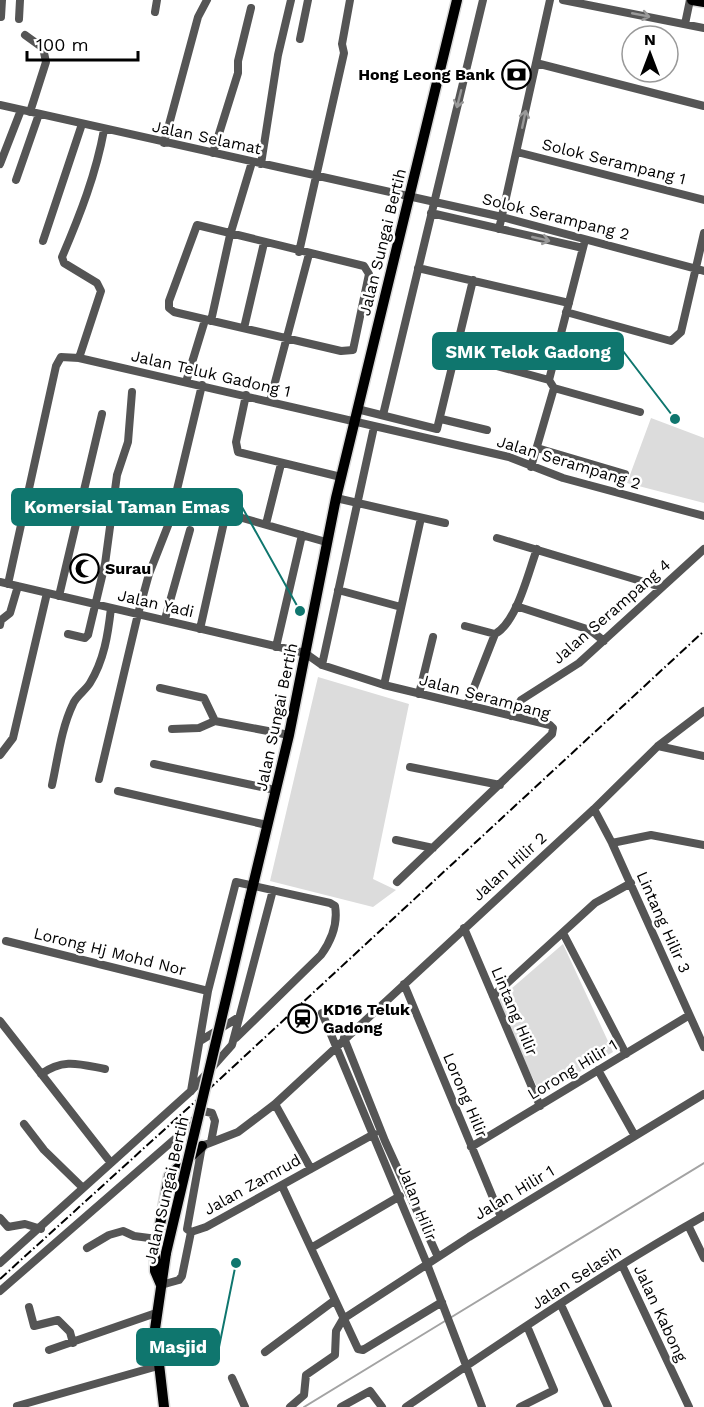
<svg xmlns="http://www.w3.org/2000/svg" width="704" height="1407" font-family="'Work Sans',sans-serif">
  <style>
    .green { fill: #dcdcdc }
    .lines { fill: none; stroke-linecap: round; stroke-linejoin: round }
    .stream { stroke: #a3a3a3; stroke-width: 2 }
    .major-casing { stroke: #dbdbdb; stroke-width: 13 }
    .minor { stroke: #555; stroke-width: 8 }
    .major { stroke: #000; stroke-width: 10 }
    .rail { stroke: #000; stroke-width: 2; stroke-dasharray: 9 3 1.5 3; stroke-linecap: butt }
    .major-bridge-casing { stroke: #dbdbdb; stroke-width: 13; stroke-linecap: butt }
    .major-bridge { stroke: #000; stroke-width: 10 }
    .oneway { stroke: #999 }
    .labels { text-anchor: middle; stroke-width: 5; stroke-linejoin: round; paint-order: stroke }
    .poi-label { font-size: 16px; font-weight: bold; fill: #000; stroke: #fff; text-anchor: start }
    .street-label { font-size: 16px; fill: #000; stroke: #fff }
    .leader { fill: none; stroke: #0f766e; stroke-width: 2 }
    .callout-dot { fill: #0f766e; stroke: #fff; stroke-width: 2 }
    .callout { fill: #0f766e; stroke: #0f766e; stroke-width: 2 }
    .callout-label { font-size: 18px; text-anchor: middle; font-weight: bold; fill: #fff }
  </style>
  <rect width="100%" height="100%" fill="#fff"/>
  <path class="green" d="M651,418l53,20v65l-77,-20z
    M318,677l91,27 -36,175 23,11 -23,17 -103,-26z
    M563,944l50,108 -72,43 -45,-93z"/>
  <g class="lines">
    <path class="stream" d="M450,1318l254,-155
      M304,1407l141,-86"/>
    <defs>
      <path id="major" d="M692,0l12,2
        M249,902l40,-167 47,-237 121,-498
        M161,1285l-6,-14v-19l14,-76 33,-30
        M164,1407l-9,-78 11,-76"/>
    </defs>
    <use href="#major" class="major-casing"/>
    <path class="minor" d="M563,0l141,28
      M155,12l2,-12
      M1,17l1,-17
      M19,19l1,-19
      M685,24l5,-24
      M25,35l18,13 3,14 -16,50
      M300,39l8,-39
      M536,63l168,43
      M0,105l502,112 202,54
      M164,143l34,-126 9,-17
      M517,152l187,48
      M213,153l25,-80v-12l13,-53
      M0,164l21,-54
      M261,164l17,-109 13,-55
      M16,180l23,-66
      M431,213l152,35
      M197,225l167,41 5,8 -16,76 -12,1 -167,-39 -5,-4v-7z
      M499,229l51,-229
      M43,241l39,-117
      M299,252l45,-199 -2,-9 8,-44
      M418,268l151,35
      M566,312l105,29 10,-9 23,-99
      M211,321l19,-86 22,-73
      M244,328l20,-85
      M456,355l93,25
      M79,358l22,-67 -4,-8 -33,-20 -2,-6c18,-42 34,-83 42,-127
      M549,380l35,-136
      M549,380l5,8 86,24
      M186,382l19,-62
      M246,395l-10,47 2,10 103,25
      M270,401l39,-147
      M357,409l80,20 36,-149
      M383,415l100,-415
      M441,419l46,11
      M537,448l88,26
      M531,467l23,-79
      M336,498l109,25
      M266,524l15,-60
      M497,538l164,49
      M0,582l305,71 17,12 62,20 166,40 3,3 -1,6 -155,148
      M8,584l48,-218 5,-9 18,1 430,99 54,21 141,38
      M338,590l63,17
      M59,596l43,-182
      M516,606l74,24 14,11
      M165,619l25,-89
      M0,625l1,-5 9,-7 8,-27
      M465,626l30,8
      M200,629l24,-107 8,-7 94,27
      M68,634l17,4 3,-3 17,-71 12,-89 11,-33 4,-50
      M276,647l26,-112
      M322,665l52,-238
      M384,685l37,-167
      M160,688l44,10 11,23
      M419,694l14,-57
      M467,705l28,-71c22,-12 33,-61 42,-85
      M511,716l10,-16 58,-37 125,-114
      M172,729l27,-1 16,-7 74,14
      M658,746l46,10
      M0,755l13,-17 34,-145
      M154,764l121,26
      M410,767l90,18
      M99,779l39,-165 11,-40 20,-51 33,-138
      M52,785c6,-27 9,-56 21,-81 3,-8 12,-13 17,-21 14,-23 18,-48 21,-75
      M118,791l149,34
      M594,809l18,34 92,204
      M396,840l37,8
      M612,843l39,-8 53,10
      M464,928l76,178
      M563,933l63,121
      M6,941l202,50
      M404,984l97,233
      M493,996l102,-93 36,-20
      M322,1013l105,251 55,143
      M0,1021l111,142
      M344,1038l41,103 53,116
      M200,1041l39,-24
      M598,1070l37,66
      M41,1074c23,-16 38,-10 64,-5
      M191,1091l17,-100 28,-109 94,21 5,3c3,17 -4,35 -14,49l-85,83
      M275,1104l36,65
      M24,1124l20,26 39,38
      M374,1134l-168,93 -15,5 -4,-3 15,-83 36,-14 37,-28 319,-295 64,-63 46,-35
      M471,1147l217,-131
      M282,1186l76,163 5,1 79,-48
      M0,1218l8,9 17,-3 16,5
      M688,1225l16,33
      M87,1248l22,-13 14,-4 11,5 23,3
      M311,1248l89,-52
      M0,1263l191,-172 41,-46 41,-155
      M622,1265l67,142
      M161,1285l18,-5 3,-4 9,-44
      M0,1291l176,-153 27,-27 9,2 3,8 -4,21
      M561,1305l47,102
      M29,1307l5,19 24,-6 12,12 3,11
      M343,1319l126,-82 235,-143
      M49,1350l107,-37
      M265,1352l70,-52
      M232,1378l13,29
      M17,1406l141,-40
      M290,1407l14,-12 2,-20 29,-20 1,-24 7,-12
      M341,1407l29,-16 12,16
      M406,1407c97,-66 195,-133 298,-191
      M520,1407l34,-17 -27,-64"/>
    <use href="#major" class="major"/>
    <path class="rail" d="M0,1279l220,-200 484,-448"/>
    <defs>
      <path id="major-bridge" d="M166,1253l83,-351"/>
    </defs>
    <use href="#major-bridge" class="major-bridge-casing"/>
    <use href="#major-bridge" class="major-bridge"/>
  </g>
  <defs><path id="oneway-shaft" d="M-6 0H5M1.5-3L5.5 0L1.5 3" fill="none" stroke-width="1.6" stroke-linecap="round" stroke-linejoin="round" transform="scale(1.5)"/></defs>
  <g class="oneway">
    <use href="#oneway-shaft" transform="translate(641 15) rotate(11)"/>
    <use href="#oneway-shaft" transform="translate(459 99) rotate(104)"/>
    <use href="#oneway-shaft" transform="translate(524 119) rotate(-78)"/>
    <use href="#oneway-shaft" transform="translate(541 239) rotate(13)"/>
  </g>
  <defs>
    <symbol id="bank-ring" viewBox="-11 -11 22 22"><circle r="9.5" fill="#fff" stroke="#000" stroke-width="1.5"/><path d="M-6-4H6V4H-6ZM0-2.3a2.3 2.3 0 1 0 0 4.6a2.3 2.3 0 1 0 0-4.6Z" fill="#000"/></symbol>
    <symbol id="mosque-ring" viewBox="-11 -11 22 22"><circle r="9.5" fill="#fff" stroke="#000" stroke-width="1.5"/><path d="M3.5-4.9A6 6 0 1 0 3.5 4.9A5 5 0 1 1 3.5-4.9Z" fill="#000"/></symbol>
    <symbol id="station-ring" viewBox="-11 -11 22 22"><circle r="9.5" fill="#fff" stroke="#000" stroke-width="1.5"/><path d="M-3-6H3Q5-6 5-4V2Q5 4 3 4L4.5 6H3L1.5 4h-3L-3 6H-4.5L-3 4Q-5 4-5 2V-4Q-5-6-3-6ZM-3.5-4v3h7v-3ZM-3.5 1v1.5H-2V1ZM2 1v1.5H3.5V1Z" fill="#000"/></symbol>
  </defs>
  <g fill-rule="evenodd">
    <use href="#bank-ring" x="500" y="58" width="33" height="33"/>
    <use href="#mosque-ring" x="68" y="552" width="33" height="33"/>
    <use href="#station-ring" x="286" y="1002" width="33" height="33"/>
  </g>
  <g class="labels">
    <g class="poi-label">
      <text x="495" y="80" text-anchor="end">Hong Leong Bank</text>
      <text x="105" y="574">Surau</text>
      <text x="323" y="1015">KD16 Teluk<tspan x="323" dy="18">Gadong</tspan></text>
    </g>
    <g class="street-label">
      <text transform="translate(207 137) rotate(12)" y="6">Jalan Selamat</text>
      <text transform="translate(614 161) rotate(14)" y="6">Solok Serampang 1</text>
      <text transform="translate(556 216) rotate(14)" y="6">Solok Serampang 2</text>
      <text transform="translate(382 242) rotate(-76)" y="6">Jalan Sungai Bertih</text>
      <text transform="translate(211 373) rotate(13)" y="6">Jalan Teluk Gadong 1</text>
      <text transform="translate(569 462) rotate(17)" y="6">Jalan Serampang 2</text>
      <text transform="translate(156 603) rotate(13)" y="6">Jalan Yadi</text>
      <text transform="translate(611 611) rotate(-41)" y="6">Jalan Serampang 4</text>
      <text transform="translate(485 696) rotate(15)" y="6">Jalan Serampang</text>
      <text transform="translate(276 717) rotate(-78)" y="6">Jalan Sungai Bertih</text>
      <text transform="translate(509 866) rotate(-42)" y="6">Jalan Hilir 2</text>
      <text transform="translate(664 922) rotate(66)" y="6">Lintang Hilir 3</text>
      <text transform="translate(110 951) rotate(14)" y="6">Lorong Hj Mohd Nor</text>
      <text transform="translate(515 1011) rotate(67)" y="6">Lintang Hilir</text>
      <text transform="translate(572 1069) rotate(-31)" y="6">Lorong Hilir 1</text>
      <text transform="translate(466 1095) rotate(67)" y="6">Lorong Hilir</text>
      <text transform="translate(252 1184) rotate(-29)" y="6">Jalan Zamrud</text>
      <text transform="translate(166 1190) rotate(-77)" y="6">Jalan Sungai Bertih</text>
      <text transform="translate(514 1192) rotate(-31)" y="6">Jalan Hilir 1</text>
      <text transform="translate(418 1203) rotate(68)" y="6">Jalan Hilir</text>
      <text transform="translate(576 1277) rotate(-33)" y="6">Jalan Selasih</text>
      <text transform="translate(661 1313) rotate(65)" y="6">Jalan Kabong</text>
    </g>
  </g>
  <path class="leader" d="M675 419L623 351M300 611L242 507M236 1263L219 1347"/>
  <g class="callout-dot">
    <circle cx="675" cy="419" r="6"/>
    <circle cx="300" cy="611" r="6"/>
    <circle cx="236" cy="1263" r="6"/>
  </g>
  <g class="callout">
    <rect x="433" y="333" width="190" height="36" rx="6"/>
    <rect x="12" y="489" width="230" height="36" rx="6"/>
    <rect x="137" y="1329" width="82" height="36" rx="6"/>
  </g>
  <g class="callout-label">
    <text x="528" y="358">SMK Telok Gadong</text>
    <text x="127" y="513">Komersial Taman Emas</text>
    <text x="178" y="1353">Masjid</text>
  </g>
  <g transform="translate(650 54)"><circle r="28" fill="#ffffff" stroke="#999999" stroke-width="1.5"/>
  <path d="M0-4.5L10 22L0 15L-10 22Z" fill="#000000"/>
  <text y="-9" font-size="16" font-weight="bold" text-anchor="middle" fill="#000000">N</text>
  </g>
  <path d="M27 51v9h111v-9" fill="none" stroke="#000000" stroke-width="3"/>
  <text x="36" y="51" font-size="18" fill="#000000" stroke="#ffffff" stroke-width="4.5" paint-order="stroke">100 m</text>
</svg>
